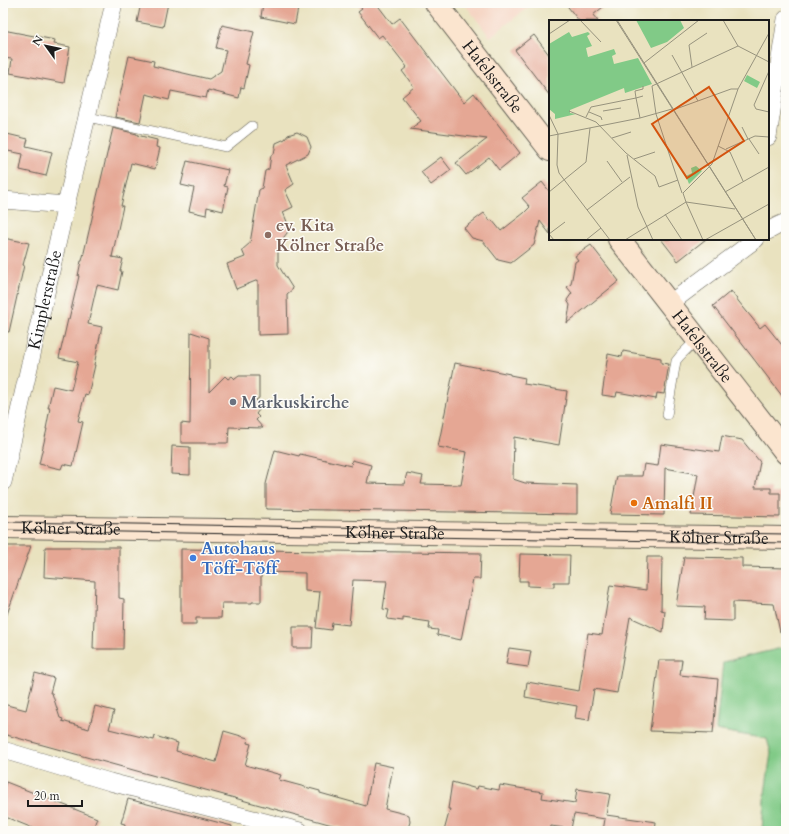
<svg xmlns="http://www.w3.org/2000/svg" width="789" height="834" font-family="Cardo,serif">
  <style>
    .built { fill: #f5d3c1 }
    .green { fill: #81ca87; stroke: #4e7352 }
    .building { fill: #e5a794 }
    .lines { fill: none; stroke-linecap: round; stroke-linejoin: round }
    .service-casing { stroke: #646155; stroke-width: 10 }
    .minor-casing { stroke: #646155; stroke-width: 18 }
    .secondary-casing { stroke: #646155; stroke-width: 24 }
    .service { stroke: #fff; stroke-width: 9 }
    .minor { stroke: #fff; stroke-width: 17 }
    .secondary { stroke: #fbe5cf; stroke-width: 22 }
    .tram { stroke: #1c1c1c; stroke-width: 1 }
    .education-dot { fill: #8d6e63; stroke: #fdfcf7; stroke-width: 1.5 }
    .worship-dot { fill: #6b7280; stroke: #fdfcf7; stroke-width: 1.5 }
    .food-dot { fill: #e8710a; stroke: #fdfcf7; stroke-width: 1.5 }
    .shop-dot { fill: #3f7fe0; stroke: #fdfcf7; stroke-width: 1.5 }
    .labels { text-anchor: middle; stroke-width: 3; stroke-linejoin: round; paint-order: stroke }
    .street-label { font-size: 17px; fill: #1c1c1c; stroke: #fdfcf7 }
    .education-label { font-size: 17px; font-weight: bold; fill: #785e54; stroke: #fdfcf7; text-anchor: start }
    .worship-label { font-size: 17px; font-weight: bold; fill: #5b616d; stroke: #fdfcf7; text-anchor: start }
    .food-label { font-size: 17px; font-weight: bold; fill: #c56008; stroke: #fdfcf7; text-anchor: start }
    .shop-label { font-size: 17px; font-weight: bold; fill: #366cbe; stroke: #fdfcf7; text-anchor: start }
    .inset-road { fill: none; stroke: #97937e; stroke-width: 1 }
    .view { fill: #d4530e; fill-opacity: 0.15; stroke: #d4530e; stroke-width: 2 }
    .inset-edge { fill: none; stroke: #1c1c1c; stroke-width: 2 }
  </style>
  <rect width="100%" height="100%" fill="#fdfcf7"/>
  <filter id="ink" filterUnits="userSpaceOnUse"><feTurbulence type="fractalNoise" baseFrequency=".025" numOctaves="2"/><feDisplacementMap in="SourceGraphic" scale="8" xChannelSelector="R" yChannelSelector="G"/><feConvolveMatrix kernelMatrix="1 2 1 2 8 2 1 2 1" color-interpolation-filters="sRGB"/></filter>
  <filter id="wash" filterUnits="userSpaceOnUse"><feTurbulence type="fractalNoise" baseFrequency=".012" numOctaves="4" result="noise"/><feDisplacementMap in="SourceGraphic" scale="16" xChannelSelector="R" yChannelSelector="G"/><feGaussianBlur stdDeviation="0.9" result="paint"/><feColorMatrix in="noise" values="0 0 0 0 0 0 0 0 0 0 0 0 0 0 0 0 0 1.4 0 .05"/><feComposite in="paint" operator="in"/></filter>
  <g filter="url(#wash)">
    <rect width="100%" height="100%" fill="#e9e2bf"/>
    <path class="built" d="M464,3h70l-44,34z"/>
    <path class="green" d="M786,647v184h-24l2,-31 7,-47 -4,-14 -51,-9 7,-68z"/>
    <g id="blocks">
      <path class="building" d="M141,3h27l-5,24 -26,-5z
        M263,3h36l-4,21 -34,-7z
        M357,3h19l16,21 8,-6 64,84 10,-9 46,60 -21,17 -10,-13 -23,18 -10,-12 31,-24 -77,-10 11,-8 -19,-24 12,-10 -12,-16 5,-4 -25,-32 -4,3 -20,-26 4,-3z
        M565,3h43l-15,12 5,6h-19z
        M222,25l32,7 -8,32 3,1 -5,23 -3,-1 -2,11 -31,-8 -2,8 -35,-7 -2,9 -23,-6 -6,28 -25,-5 14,-61 25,5 -1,5 56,13 12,-8 5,-21 -10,-2z
        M3,30l52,10 -1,4 16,3 -6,36 -54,-10 2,-14 -9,-1z
        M534,35l16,21v40l-35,-46z
        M113,128l24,6v1l20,5 -1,7 4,1 -5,21 -24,-6 -10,43h2l-11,51 11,2 -3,12h2l-4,19 -21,-5 -9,39 14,3 -8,38h1l-7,30 -3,-1 -7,27 5,1 -10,44 -10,-2 -2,5 -22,-5 8,-35h-1l4,-21h-2l5,-22 18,4 7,-28 -19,-4 9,-39h1l10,-43h-1l3,-15h1z
        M297,132l10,5 4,10 -3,7 -22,11 8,19 -9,6 8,17 -10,5 7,17 -9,12v4l-3,2v18l15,24 -6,5 1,40 -30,1v-55l-22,9 -9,-25 18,-7 -3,-7 8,-7 9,-53 3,-2 3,-17 4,-2 2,-14 3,-1 2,-11 9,-4 3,-4z
        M7,134l21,5 -2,7 26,6 -6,24 -26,-6 3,-16 -20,-4z
        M441,157l10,13 -20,15 -10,-13z
        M187,161l41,9 -4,16 4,1 -5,24 -16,-4 -1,8 -17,-4 5,-23 -13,-3z
        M542,182l8,10v42l-10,-13 -6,24 -23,18 -13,-3 -15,-19 -11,-3 -8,-10 20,-15 6,8 2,-1 9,11 23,-18 6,-6 -8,-9z
        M3,238l26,5 -6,22h1l-15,67 -6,-1z
        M661,239h45l-28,22z
        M591,245l28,36 -52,42 3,-18 -3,-5 5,-7 -5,-6 4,-3 4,-22 3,-2 -3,-4z
        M731,291l8,11 21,26 5,-4 21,26v51l-73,-95z
        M191,332l18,6v54l16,-16 3,3 4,-3 3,3 4,-3h20v22l-3,2 3,4 -3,3 3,3 -3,4 3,3 -3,3 7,8 -34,-1 -1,16h-47v-20l9,1z
        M623,351l38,7v5l8,1 -5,30 -7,-1 -1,6 -39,-7 -1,5 -14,-2 6,-41 14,3z
        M455,363l55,11v1l15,3 -1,6 43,7 -8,54 -45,-8 -1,42 12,4 52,2v29l-311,-5v-25l9,-34 24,6 1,-2 5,1 46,11 1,-6 19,5 -4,18 37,1 3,-11 16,3 -2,8 40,1 6,-33 -29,-5z
        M722,436l20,4 18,22 -5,26h16v5h9v24l-89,-2 7,-41 -33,-6 -1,47 -54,-1 7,-38h25l2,-12 14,2 3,-22 58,8z
        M172,446l18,1v28l-19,-1z
        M3,546h28l-26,74h-2z
        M45,547h74v51l5,1 -1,50h-30l2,-68 -51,-4z
        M181,549l300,4 -1,26h-7l-12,61 -24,-5 1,-5 -9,-1 1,-7 -27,-4v3l-16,-2 2,-9 -6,-1 4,-28 -34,-1 -4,45 -17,-2 -1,7 -15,-2 4,-36 -15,-1v-18l-44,-1v30h-9v1h-30l-1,15h-25v6h-15z
        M520,554l50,1 -1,27h-15v5l-26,-1v-5h-9z
        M647,557h15l-1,53 4,1 -2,21 -33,-15 -13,76 -23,-4 -5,31 -14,-2 2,-12 -52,-9 2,-15 52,9 9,-58 14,2 8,-50 36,5z
        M684,557l58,1v9l44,1v63l-6,1 -6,-28 -41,-2v19l-29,-1 1,-13 -29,-1z
        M293,627h20l-1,21h-19z
        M509,648l22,3 -3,16 -22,-3z
        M659,660h23l-2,15 38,4 -5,54 -63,-2z
        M35,673l19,5 -4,15h2l8,25 3,1 -1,2 27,8 6,-23 19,5 -5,18 45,11 1,-4 23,7 -2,8 40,11 8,-31 24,7 -1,5 4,1 -6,21 36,10 -2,5 41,11v2l46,13 8,-43 19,4 -8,42 24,6 1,7 -3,9h-53l-351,-97v-30l23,6z
        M6,782l91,36 -5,13h-52l-37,-15v-26z
        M452,782l25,7 1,-3 21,4 1,-5 43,7 -1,6 33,5 2,-14 33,5 -4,21 50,7 -1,9h-52l2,-12 -31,-5 -3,15 -20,-3 -1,5h-106l6,-22h-2z
        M128,799l104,27 -1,5h-107l1,-7 -4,-1z"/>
    </g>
  </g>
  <g filter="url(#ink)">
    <use href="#blocks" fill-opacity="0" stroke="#646155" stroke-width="1"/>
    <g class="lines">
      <defs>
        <path id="service" d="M88,117l138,30 26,-21
          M667,415l9,-54 4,-5 17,-17"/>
        <g id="minor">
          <path d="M768,137l18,-118"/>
          <path d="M3,200l63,5"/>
          <path d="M768,231l11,-6 7,-3"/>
          <path d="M669,304l87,-65"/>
          <path id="s1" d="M3,482l63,-277 48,-202"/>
          <path d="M3,750l107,32 190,49"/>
        </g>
        <g id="secondary">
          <path id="s2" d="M436,3l114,147"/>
          <path id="s3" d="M619,239l167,214"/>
          <path id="s4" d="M3,527l783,11"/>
        </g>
      </defs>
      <use href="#service" class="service-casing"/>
      <use href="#minor" class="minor-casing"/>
      <use href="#secondary" class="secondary-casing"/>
      <use href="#service" class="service"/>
      <use href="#minor" class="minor"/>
      <use href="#secondary" class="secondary"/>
      <path class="tram" d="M3,522l783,12
        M3,530l783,13"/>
    </g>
  </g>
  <circle class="education-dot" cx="268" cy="235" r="4"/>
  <circle class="worship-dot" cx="233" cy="402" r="4"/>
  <circle class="food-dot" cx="634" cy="503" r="4"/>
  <circle class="shop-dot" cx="193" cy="558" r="4"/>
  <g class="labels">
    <g class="street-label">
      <text dy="6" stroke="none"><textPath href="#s2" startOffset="93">Hafelsstraße</textPath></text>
      <text dy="6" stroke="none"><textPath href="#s1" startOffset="187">Kimplerstraße</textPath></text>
      <text dy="6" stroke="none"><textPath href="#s3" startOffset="136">Hafelsstraße</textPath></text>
      <text dy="6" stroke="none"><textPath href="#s4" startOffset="68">Kölner Straße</textPath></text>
      <text dy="6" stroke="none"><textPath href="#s4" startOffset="392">Kölner Straße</textPath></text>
      <text dy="6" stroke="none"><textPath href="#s4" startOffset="716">Kölner Straße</textPath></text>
    </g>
    <g class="education-label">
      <text x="276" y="231">ev. Kita<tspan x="276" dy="20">Kölner Straße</tspan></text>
    </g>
    <g class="worship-label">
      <text x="241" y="408">Markuskirche</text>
    </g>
    <g class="food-label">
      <text x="642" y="509">Amalfi II</text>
    </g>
    <g class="shop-label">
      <text x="201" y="554">Autohaus<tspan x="201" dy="20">Töff-Töff</tspan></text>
    </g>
  </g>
  <g transform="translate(549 20)">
    <rect width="220" height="220" fill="#e9e2bf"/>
    <path d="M87,0h44l4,8 -17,14 -16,6zM20,12l3,5 16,-5 2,2 -3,2 5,10 -6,2 2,9 26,-8 2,5 -4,2 2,8 24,-6 14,26 -27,9 -1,-5 -54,22v3l6,1 -21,5v-5l-6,-5v-65zM198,55l13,7 -3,6 -13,-7zM147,146l6,5 -13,13 -3,-8 6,-3 -1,-5z" fill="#81ca87"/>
    <path class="inset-road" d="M31,0l21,22M67,0l140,220M68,0l139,220M174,0l15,26M0,14l21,-14M123,35l26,46M95,43l55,-43M143,47l-3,-22 18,-12M220,51l-15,34 2,4 13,3M94,76l-7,2 -1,-7 8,-2v-3M124,90l58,-21h7M20,91l27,11 30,31 29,23 4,11 19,-7M54,91l18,-3M40,92l12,5 1,3M0,95l9,19 -1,31 2,8 51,67M37,97l5,-10 45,-9 4,20M193,107l6,12M0,116l91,-18 32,-9M63,118l19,-6M200,119l10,15M169,126l12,6 13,29M177,129l29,-13 14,1M78,135l11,52 15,33M85,139l21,-7M58,141l15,21M0,172l37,-30 4,-34M176,172l44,-25M133,173l-26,-79 -4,-28 86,-40 31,16M38,190l43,-33M116,194l17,26M5,220l-5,-6 16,-12M37,220l15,-12M76,220l61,-38 -3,-9 29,-29 26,-75 31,-56M154,220l-17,-38 49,7M156,220l64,-36"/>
    <path class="view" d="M160,67l35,54 -57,37 -35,-54z"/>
    <rect width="220" height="220" class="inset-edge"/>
  </g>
  <rect width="789" height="834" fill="none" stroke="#fdfcf7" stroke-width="16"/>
  <g transform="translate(46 46) rotate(303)" stroke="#fdfcf7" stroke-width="3" paint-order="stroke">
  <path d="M0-3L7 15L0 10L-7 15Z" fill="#1c1c1c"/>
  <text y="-6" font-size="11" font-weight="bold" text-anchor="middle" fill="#1c1c1c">N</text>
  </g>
  <path d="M28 800v6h54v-6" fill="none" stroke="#1c1c1c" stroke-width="2"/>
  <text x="34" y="800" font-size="12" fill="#1c1c1c" stroke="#fdfcf7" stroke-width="3" paint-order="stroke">20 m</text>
</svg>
